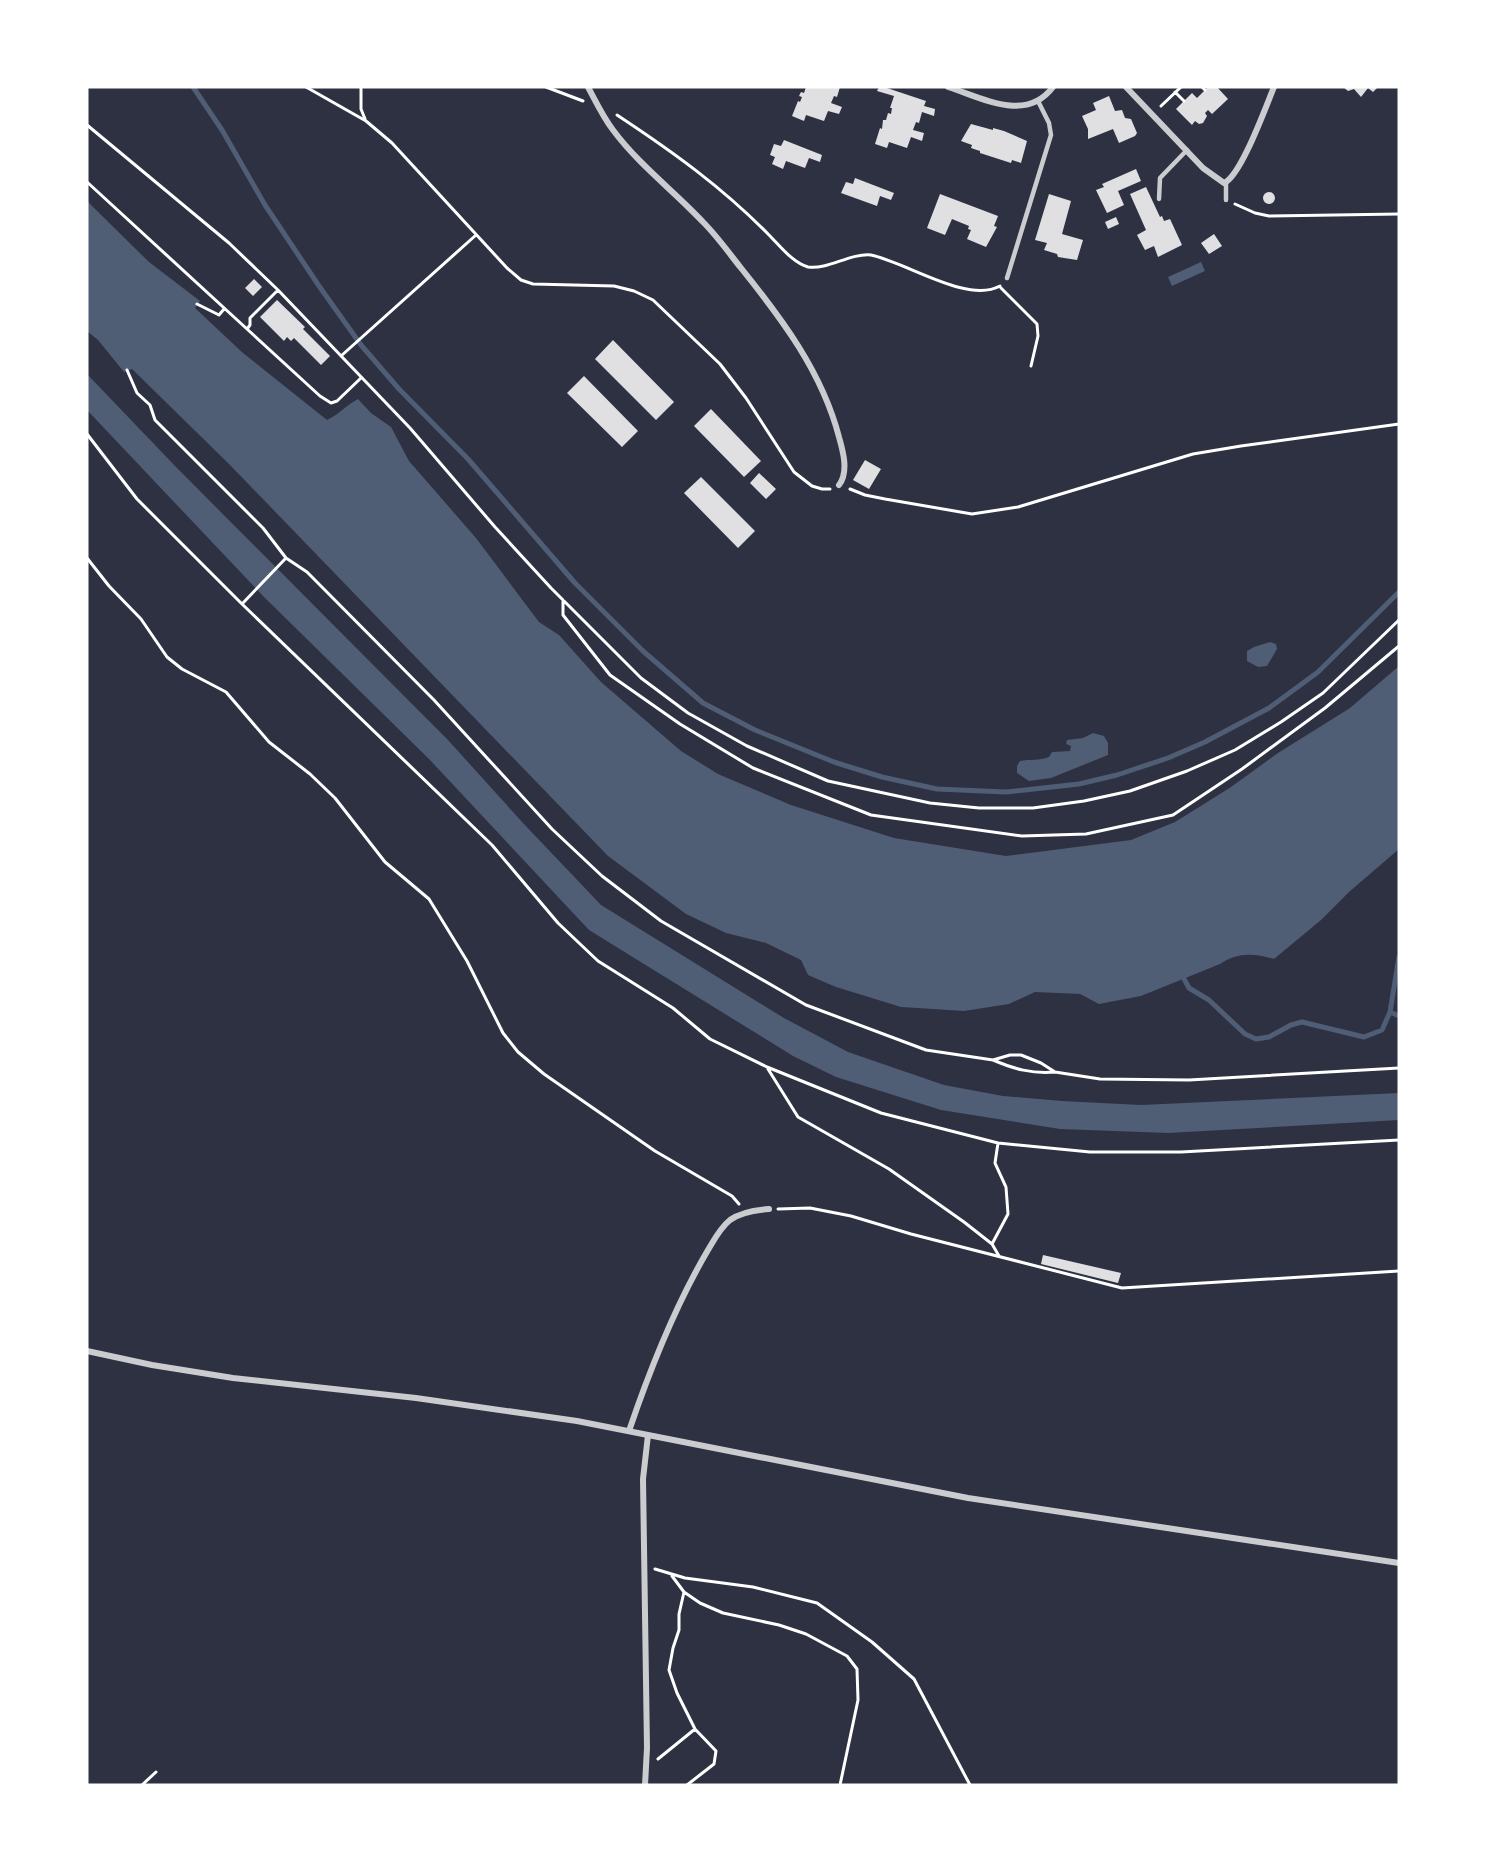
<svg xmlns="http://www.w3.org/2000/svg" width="1486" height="1872" font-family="'Noto Sans',sans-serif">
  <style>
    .water { fill: #4f5d75 }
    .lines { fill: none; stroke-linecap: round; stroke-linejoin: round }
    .stream { stroke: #4f5d75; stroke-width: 5 }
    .building { fill: #e0e0e3 }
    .path { stroke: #fff; stroke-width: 3 }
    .service { stroke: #caccd0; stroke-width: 4.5 }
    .minor { stroke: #caccd0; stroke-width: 6 }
  </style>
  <rect width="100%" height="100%" fill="#2d3142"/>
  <path class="water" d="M87,201l62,61 51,39 -5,7 48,45 84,67c13,-6 19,-15 31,-21l13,14 20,14 18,34 67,77 63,84 20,13 42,47 80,69 37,23 73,31 103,33 112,18 125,-16 44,-18 56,-35 47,-34 72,-45 49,-42v183l-50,43 -28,28 -47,39c-19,-6 -37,-7 -54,5l-79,32 -42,8 -19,-10 -45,-2 -26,12 -45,7 -63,-4 -65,-20 -28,-12 -7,-15 -35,-17 -40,-10 -40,-19 -78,-58 -378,-391 -98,-96 -8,3 -26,-32 -11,-9z
    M1201,262l4,9 -33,15 -4,-9z
    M87,374l90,94 271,272 75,83 78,82 183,113 64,34 96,33 59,11 59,5 79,4 258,-12v27l-231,13 -108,-4 -119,-19 -105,-33 -43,-21 -204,-126 -160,-171 -166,-163 -176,-186z
    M1270,642l6,2 1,5 -10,17 -9,1 -11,-6v-10l7,-4z
    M1093,733l11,3 4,7v12l-57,23 -22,3 -12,-8v-7l3,-5c10,-2 19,0 29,-4l3,-5 18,-1 1,-5 -5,-2 1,-4 16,-2z"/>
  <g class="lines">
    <path class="stream" d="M193,87l29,43 43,75 54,81 42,59 38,44 69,70 107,124 68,68 60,52 52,27 79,32 48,15 55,12 69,3 73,-8 38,-9 51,-17 37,-16 64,-34 49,-36 81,-80
      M1182,975l7,13 20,12 36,34 11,5 13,-2 22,-12 11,-3 62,15 18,-7 8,-18 9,-55
      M1390,1012l9,4"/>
  </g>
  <path class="building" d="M806,87h34l-3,10 -3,-1 -3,7 11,4 -3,7 -11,-3 -4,10 -18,-6 -2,6 -12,-5 6,-15 2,1 2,-5 -3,-1 2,-4 3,1z
    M879,87h5l42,14 -2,5 11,3 -1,7 -12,-4 -3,11 -3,-1 -3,8 11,3 -2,8 -11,-4 -4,11 -18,-6 -2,6 -12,-4 5,-16 2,1 1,-9h3l2,-7 3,1 1,-6h-2l4,-12 -17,-5z
    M1208,87h9l11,12 -16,15 -4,-4 -3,3 2,3 -4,7 -4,1 -4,-3 -3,4 -16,-16 16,-16 5,5z
    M1343,87h35l-5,5 -5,-4 -7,9 -7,-8 -6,2z
    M1109,96l6,15 7,-1 3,8 6,1 6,14 -2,3 -16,7 -6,-14 -25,10v-10l-6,-13 14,-6 -3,-7z
    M971,124l22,6v-2l11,3 23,10 -6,22 -9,-3 -1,3 -31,-10v-2l-9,-3 1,-3 -11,-4z
    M784,140l38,15 -2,7 -11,-4 -4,10 -19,-7 -3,8 -11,-5 3,-7 -5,-2 4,-11 7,2z
    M1136,169l5,12 -23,10 6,14 -17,8 -11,-23 8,-3 -2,-3z
    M855,178l39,15 -3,7 -11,-4 -3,10 -36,-13 5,-11 7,2z
    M1146,187l14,30 2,-1 2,5 6,-2 12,26 -24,12 -4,-11 -9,4 -8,-15 9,-5 -16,-36z
    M1263 198a6 6 0 1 1 12 0a6 6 0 1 1-12 0Z
    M940,194l58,22 -4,10 3,1 -11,20 -19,-8 4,-9 -3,-1 1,-3 -17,-7 -7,16 -18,-7z
    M1049,194l22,7 -9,33 21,6 -6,20 -19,-3 -1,-3 -13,-4 3,-7 -12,-3z
    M1116,217l3,7 -11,5 -3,-7z
    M1214,234l8,12 -13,8 -8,-11z
    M254,279l8,8 -9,9 -8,-8z
    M277,300l28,27 -2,2 27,27 -9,9 -27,-27 -3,3 -4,-4 -3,4 -24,-24z
    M613,340l61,62 -18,18 -61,-61z
    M584,376l54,55 -16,16 -55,-54z
    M711,409l50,52 -17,16 -50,-51z
    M865,460l16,9 -12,20 -16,-9z
    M759,473l17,16 -10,10 -16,-16z
    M701,477l54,54 -17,17 -54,-55z
    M1043,1255l78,18 -3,10 -77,-19z"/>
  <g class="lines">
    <path class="path" d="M306,87l60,34 26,22 115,125 14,12 12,4 81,2 20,5 19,9 67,64 26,34 48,74 18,14 10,3h8
      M361,87v22l4,10
      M546,87l37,14
      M1202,87l3,3
      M1175,92l9,9
      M1161,106l20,-19
      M617,115c56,37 105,72 152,120 11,11 24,28 39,32 20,3 42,-14 63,-12 35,7 96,49 129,31
      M87,125l142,118 49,47 132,138 85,99 56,61 90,90 47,35 59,33 81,35 102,22 49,5h54l51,-7 46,-10 57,-20 48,-21 46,-28 42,-29 76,-73
      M87,182l160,147 3,-4v-7l28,-28
      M1235,204l20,9 14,3 130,-2
      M1001,288l36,36 1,12 -7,30
      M197,304l22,11 5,-6
      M247,329l73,67 11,7 6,-2 24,-23
      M341,356l135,-121
      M127,370l10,23 13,12 5,15 108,108 23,30 21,14 127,128 118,129 50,47 59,45 145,84 120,45 67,10 17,-5h11l20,8 14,9 45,7 89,1 210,-12
      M87,434l50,65 105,105 250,241 66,78 40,38 75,47 37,31 57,28 114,46 117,30 92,9h91l218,-12
      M850,489l15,6 20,4 87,15 46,-7 175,-53 48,-8 158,-22
      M87,558l22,28 32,33 26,38 15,12 44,23 43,50 41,32 25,24 50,64 44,37 38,62 36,72 15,19 26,22 111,77 77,45 7,8
      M563,600v15l47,60 70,49 73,44 118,47 151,21 64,-2 87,-19 69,-46 83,-61 74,-62
      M242,604l44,-46
      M993,1060c21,9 39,14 62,12
      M768,1069l30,48 91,52 75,53 28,22 7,12
      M778,1209l32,-1 41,8 60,18 211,54 277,-17
      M992,1244l16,-30 -2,-27 -11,-24 3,-20
      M655,1569l30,9 68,9 64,16 55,39 42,37 56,106
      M672,1576l12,16 16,11 23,10 56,12 27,9 41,22 10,13 1,31 -18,85
      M684,1592l-5,22v16l-6,18 -4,22 8,23 18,36 21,22 -2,13 -27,21
      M658,1759l37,-30
      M142,1785l14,-13"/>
    <path class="service" d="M1226,183v17
      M1159,199l1,-21 27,-28
      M1007,278l44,-143 -2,-12 -11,-22"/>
    <path class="minor" d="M588,87c8,15 15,30 25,43 26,35 61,61 90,92 14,14 26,31 38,46 41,51 81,104 98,169 4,14 10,35 0,48
      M948,87c35,11 78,36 105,0
      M1126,87l77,81 21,15c17,-7 42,-77 50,-96
      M87,1351l65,14 81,13 183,20 161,23 391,77 431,65
      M629,1431c21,-62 46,-125 79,-181 6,-10 12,-22 22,-30 11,-8 25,-10 39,-11
      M645,1785l2,-37 -4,-269 5,-44"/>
  </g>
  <rect width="1486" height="1872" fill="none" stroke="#ffffff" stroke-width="177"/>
</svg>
